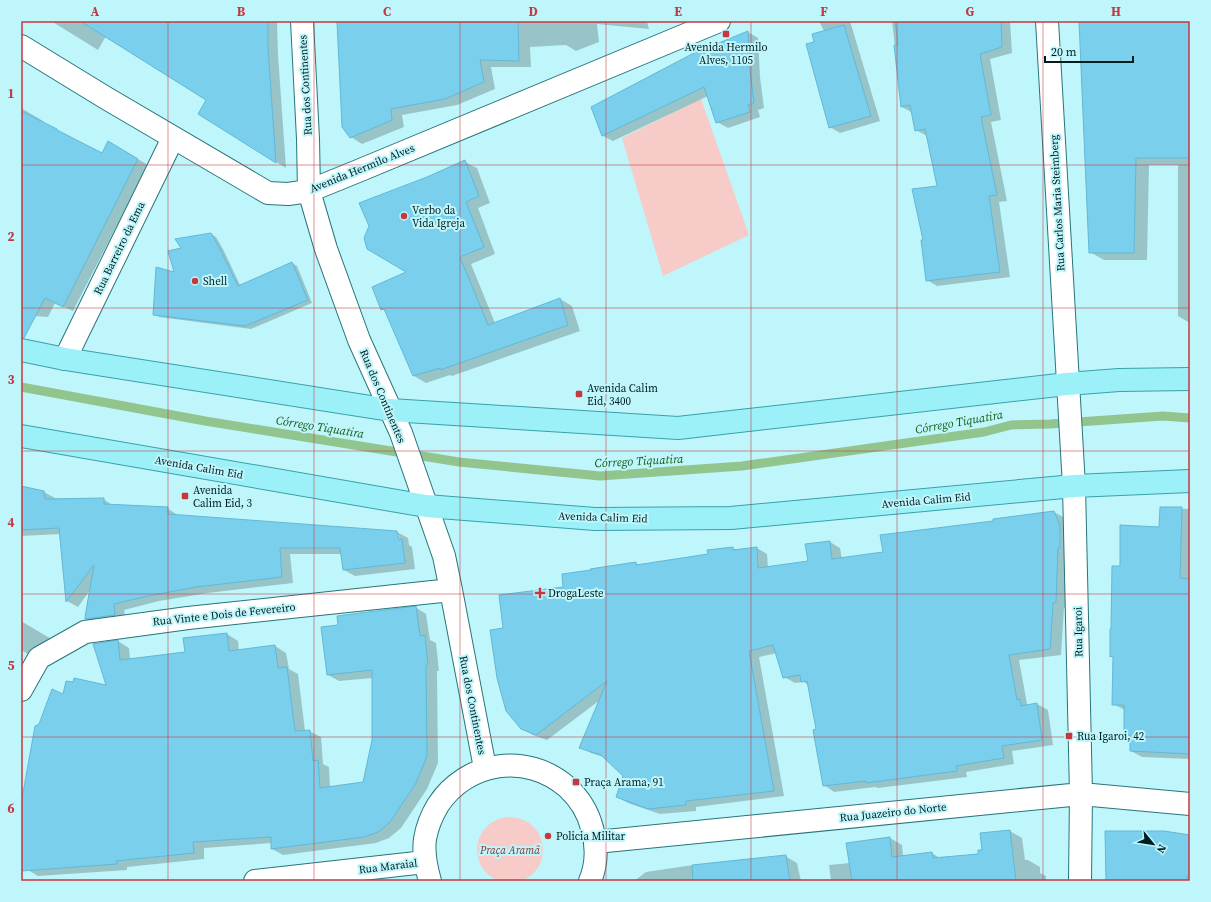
<svg xmlns="http://www.w3.org/2000/svg" width="1211" height="902" font-family="'Source Serif 4',serif">
  <style>
    .green { fill: #f6cbc8 }
    .shadow { fill: #0003; fill-rule: evenodd }
    .lines { fill: none; stroke-linecap: round; stroke-linejoin: round }
    .stream { stroke: #92c58e; stroke-width: 9 }
    .building { fill: #7acfed; stroke: #62b8d5 }
    .minor-casing { stroke: #27757b; stroke-width: 24 }
    .major-casing { stroke: #3aa0a9; stroke-width: 24 }
    .minor { stroke: #fff; stroke-width: 22 }
    .major { stroke: #9cf1f8; stroke-width: 22 }
    .grid { fill: none; stroke: #c6373e; stroke-width: 1; stroke-opacity: 0.55 }
    .poi-dot { fill: #c6373e; stroke: #bff6fb; stroke-width: 1.5 }
    .labels { text-anchor: middle; stroke-width: 4; stroke-linejoin: round; paint-order: stroke }
    .poi-label { font-size: 11px; fill: #001d20; stroke: #bff6fb; text-anchor: start }
    .street-label { font-size: 11px; fill: #001d20; stroke: #bff6fb }
    .park-label { font-size: 11px; font-style: italic; fill: #8a3132; stroke: #bff6fb }
    .water-label { font-size: 12px; font-style: italic; fill: #125912; stroke: #bff6fb }
    .neatline { fill: none; stroke: #c6373e; stroke-width: 1.5 }
    .grid-label { font-size: 13px; text-anchor: middle; font-weight: bold; fill: #c6373e }
  </style>
  <rect width="100%" height="100%" fill="#bff6fb"/>
  <path class="green" d="M701,99l48,136 -86,41 -41,-138z
    M477 850a33 33 0 1 1 66 0a33 33 0 1 1-66 0Z"/>
  <path class="shadow" d="M51,21h226l1,34 8,113 -87,-54 8,-15 -101,-63 -8,14z
    M337,21h310l2,8 -52,-5 2,18 -23,9 -10,-6 -36,2 1,20h-40l4,22 -38,16 -55,10 2,12 -42,17 -11,-7z
    M819,21h31l30,100 -40,12 -10,-6 -6,-96z
    M892,21h118l2,32 -22,6 11,61 -10,2 16,79 -8,1 11,75 -73,9 -10,-6 -3,-39 14,-54 -11,-51 -11,-6 -3,-17 -11,-6z
    M1080,21h110v302l-12,-7v-151h-29l-2,95h-43l-14,-8z
    M748,32l10,6 2,39 4,31 -6,2 2,7 -32,11 -11,-6 -9,-26 -95,45 -10,-5z
    M21,108l22,13 -1,2 61,31 6,-12 39,23 -75,146 -18,-8 -7,14 -27,-2z
    M465,162l12,6 13,35 -12,5 17,46 -24,10 24,59 65,-24 12,7 8,25 -128,45 -2,-1 -24,8 -12,-7 -28,-65 -4,-2 26,-37 20,-94z
    M211,234l5,3 8,14 16,34 52,-22 5,3 15,37 -61,26 -92,-12 -4,-3 20,-40 8,-26z
    M21,487l23,5 11,6v2l48,-1 11,7 53,2 12,8 218,16 11,6 1,7 3,2 3,22 -60,7 -11,-6 -2,-16h-52l3,29 -85,10 -49,8 -35,9 2,11 -29,4 -11,-6 4,-29 -12,17 -11,-6 -6,-67 -40,2zM397,535h2l1,9z
    M1160,508l30,1v250l-48,-2 -11,-6v-13l-6,-4v-24l-12,-6 1,-46 -3,-2 10,-90 39,-38z
    M1054,512l11,6 1,90h-2l-3,47 -42,5 8,44 2,1 8,-1 11,6 5,35 -41,6 2,13 -48,8 1,5 -89,11 -3,-1 -41,5 -10,-7 -7,-55 -9,-45 -4,-3 -9,1 -11,-6 -7,-24 -18,4 25,139 -88,11v4l-36,3 -32,-11 -11,-6 7,-21 -18,-18 -15,-5 -11,-6 20,-47 -53,40 -14,-5 -11,-7 -18,-99 60,-41 72,-25 3,3 70,-11 23,-7 5,2 20,-2 10,6 1,14 41,-6 21,-20 10,6 2,11 42,-6 110,-31z
    M415,607l11,7 4,26 6,3 3,28h-2l1,92 -11,26 -26,39 -12,10 -13,5 -93,12 -11,-6v-6l-68,5v11l-77,8v3l-89,6 -17,-10v-55l18,-86 25,-30 43,-9 11,-45 11,7 1,11 56,-7 41,-18 11,7 1,10 36,-5 11,7 3,16 9,5 7,57h4l12,6 2,27 6,3 1,20 34,-4 9,-43v-62l-34,3 -11,-6 11,-49z
    M21,621l32,19 -15,20 -17,-10z
    M1010,831l12,7 3,22h3l12,7v6l6,3v5h-215l-2,-16 21,-2 40,-25 12,7 1,11 29,-3 9,6 39,-5 3,-3z
    M1190,836v45h-83z
    M785,856l12,7 4,18h-167l12,-9 40,-6z"/>
  <g class="lines">
    <path class="stream" d="M21,387l184,34 254,41 141,14 142,-10 242,-34 27,-7 39,-1 113,-8 27,2"/>
  </g>
  <path class="building" d="M80,21h188v27l8,115 -78,-49 8,-14z
    M337,21h181l1,40 -39,-1 4,22 -39,17 -54,10 1,11 -42,18 -8,-11z
    M895,21h106l1,26 -22,7 11,61 -10,2 16,78 -8,1 11,76 -74,9 -5,-41h2l-11,-51 25,-3 -12,-57 -10,2 -5,-26 -9,2 -7,-62h4z
    M1079,21h111v137h-54l-2,95h-45z
    M844,25l27,91 -42,12 -23,-84 8,-2 -2,-8z
    M748,31l2,39 4,33 -6,2 2,7 -34,11 -12,-36 -102,49 -11,-29 101,-53z
    M21,111l36,18v1l45,23 6,-12 30,18 -75,148 -18,-9 -21,40h-3z
    M465,160l14,36 -13,6 18,45 -24,10 28,68 72,-27 8,27 -128,45v-2l-27,8 -29,-67 -3,1 -9,-23 34,-15 -39,-23 -3,-11 5,-12 -10,-23 68,-26z
    M211,233l8,14 19,39 54,-24 16,38 -63,26 -92,-11 3,-48 18,5 -6,-21 13,-3 -6,-9z
    M21,486l23,5 1,8 59,-1v6l64,3v7l229,17 2,9 3,-1 3,24 -62,7 -3,-22h-60l2,29 -86,10 -48,9 -34,8 1,11 -30,4v-2l9,-52 -28,37 -7,-74 -38,2z
    M1160,507h22l-2,71 10,1v175l-60,-3v-16h-6v-30h-12l1,-49 -3,1v-28h1l1,-63h8v-41l39,2z
    M1054,511l6,14v23h-2l-2,54 -3,1 -3,46 -41,6 8,45 3,-1 1,7 16,-3 5,37 -40,6 2,12 -48,8 1,5 -91,12v-2l-43,5 -10,-56 3,-1 -9,-48 -6,1 -1,-7 -17,3 -10,-33 -24,6 25,140 -88,10v4l-38,4 -32,-12 7,-21 -22,-21 -22,-7 28,-67 -71,54 -15,-6 -15,-18 -9,-33 -7,-48 13,-2 -4,-33 64,-8 -1,-13 29,-4 -1,-1 46,-7v3l72,-11 -1,-4 26,-3v3l24,-3 1,21 50,-7 -3,-17 25,-3 2,18 51,-7 -3,-17 113,-14v-2z
    M416,606l4,30 5,-1 3,29 -2,1 1,91 -11,27 -26,39 -12,10 -14,5 -93,12v-12l-78,5 1,11 -78,8 1,3 -96,7v-67l14,-78 4,-2 13,-35 11,5 3,-13 7,1 1,-4 32,7 -13,-41 25,-4 2,20 65,-8 -2,-14 44,-5 2,18 46,-6 3,23 9,-1 8,64 15,-1 3,31 5,-1 2,28 43,-6 9,-42v-70l-45,5 -6,-48 17,-2 -1,-9z
    M1010,830l6,51h-164l-6,-38 44,-6 2,20 40,-5 1,6 45,-4v-4h4l-2,-17z
    M1105,831h59l26,4v41h-3v5h-81z
    M786,855l4,26h-97l-1,-16z"/>
  <g class="lines">
    <defs>
      <path id="minor" d="M302,21l6,118 1,52 17,58 33,91 42,93 43,123 7,34 34,178
        M1047,21l27,465 7,308 -1,87
        M21,46l85,52 162,95 20,1 21,-3 54,-22 356,-148
        M65,359l108,-221
        M21,690l18,-32 46,-26 103,-14 263,-28
        M596,842l485,-48 109,10
        M255,881l170,-19
        M430,881c-4,-14 -7,-27 -5,-42 2,-12 7,-24 13,-34 29,-44 89,-53 129,-18 12,11 21,25 25,41 5,17 5,36 -2,53"/>
      <path id="major" d="M21,350l44,9 325,51 288,18 389,-44 52,-4 71,-1
        M21,436l405,70 169,13 136,-1 343,-32 116,-5"/>
    </defs>
    <use href="#minor" class="minor-casing"/>
    <use href="#major" class="major-casing"/>
    <use href="#minor" class="minor"/>
    <use href="#major" class="major"/>
  </g>
  <path class="grid" d="M168,21v860M314,21v860M460,21v860M606,21v860M751,21v860M897,21v860M1043,21v860M21,165h1169M21,308h1169M21,451h1169M21,594h1169M21,737h1169"/>
  <g class="poi-dot">
    <rect x="722" y="30" width="8" height="8" rx="2"/>
    <circle cx="404" cy="216" r="4"/>
    <circle cx="195" cy="281" r="4"/>
    <rect x="575" y="390" width="8" height="8" rx="2"/>
    <rect x="181" y="492" width="8" height="8" rx="2"/>
    <path d="M538 587h4v4h4v4h-4v4h-4v-4h-4v-4h4z"/>
    <rect x="1065" y="732" width="8" height="8" rx="2"/>
    <rect x="572" y="778" width="8" height="8" rx="2"/>
    <circle cx="548" cy="836" r="4"/>
  </g>
  <g class="labels">
    <g class="poi-label">
      <text x="726" y="51" text-anchor="middle">Avenida Hermilo<tspan x="726" dy="13">Alves, 1105</tspan></text>
      <text x="412" y="214">Verbo da<tspan x="412" dy="13">Vida Igreja</tspan></text>
      <text x="203" y="285">Shell</text>
      <text x="587" y="392">Avenida Calim<tspan x="587" dy="13">Eid, 3400</tspan></text>
      <text x="193" y="494">Avenida<tspan x="193" dy="13">Calim Eid, 3</tspan></text>
      <text x="548" y="597">DrogaLeste</text>
      <text x="1077" y="740">Rua Igaroi, 42</text>
      <text x="584" y="786">Praça Arama, 91</text>
      <text x="556" y="840">Policia Militar</text>
    </g>
    <g class="street-label">
      <text transform="translate(305 85) rotate(-93)" y="4">Rua dos Continentes</text>
      <text transform="translate(362 168) rotate(-22)" y="4">Avenida Hermilo Alves</text>
      <text transform="translate(1057 203) rotate(-93)" y="4">Rua Carlos Maria Steimberg</text>
      <text transform="translate(119 248) rotate(-64)" y="4">Rua Barreiro da Ema</text>
      <text transform="translate(383 396) rotate(67)" y="4">Rua dos Continentes</text>
      <text transform="translate(199 467) rotate(10)" y="4">Avenida Calim Eid</text>
      <text transform="translate(926 500) rotate(-5)" y="4">Avenida Calim Eid</text>
      <text transform="translate(603 517) rotate(2)" y="4">Avenida Calim Eid</text>
      <text transform="translate(224 614) rotate(-6)" y="4">Rua Vinte e Dois de Fevereiro</text>
      <text transform="translate(1078 632) rotate(-91)" y="4">Rua Igaroi</text>
      <text transform="translate(473 705) rotate(79)" y="4">Rua dos Continentes</text>
      <text transform="translate(893 812) rotate(-6)" y="4">Rua Juazeiro do Norte</text>
      <text transform="translate(388 866) rotate(-7)" y="4">Rua Maraial</text>
    </g>
    <g class="park-label">
      <text x="510" y="854">Praça Aramã</text>
    </g>
    <g class="water-label">
      <text transform="translate(959 422) rotate(-10)" y="4">Córrego Tiquatira</text>
      <text transform="translate(320 427) rotate(9)" y="4">Córrego Tiquatira</text>
      <text transform="translate(639 461) rotate(-3)" y="4">Córrego Tiquatira</text>
    </g>
  </g>
  <rect width="1211" height="902" fill="none" stroke="#bff6fb" stroke-width="44"/>
  <g transform="translate(1153 844) rotate(120)" stroke="#bff6fb" stroke-width="3" paint-order="stroke">
  <path d="M0-3L7 15L0 10L-7 15Z" fill="#001d20"/>
  <text y="-6" font-size="11" font-weight="bold" text-anchor="middle" fill="#001d20">N</text>
  </g>
  <path d="M1045 56v6h88v-6" fill="none" stroke="#001d20" stroke-width="2"/>
  <text x="1051" y="56" font-size="12" fill="#001d20" stroke="#bff6fb" stroke-width="3" paint-order="stroke">20 m</text>
  <rect x="22" y="22" width="1167" height="858" class="neatline"/>
  <g class="grid-label">
    <text x="95" y="16">A</text>
    <text x="241" y="16">B</text>
    <text x="387" y="16">C</text>
    <text x="533" y="16">D</text>
    <text x="678" y="16">E</text>
    <text x="824" y="16">F</text>
    <text x="970" y="16">G</text>
    <text x="1116" y="16">H</text>
    <text x="11" y="98">1</text>
    <text x="11" y="241">2</text>
    <text x="11" y="384">3</text>
    <text x="11" y="527">4</text>
    <text x="11" y="670">5</text>
    <text x="11" y="813">6</text>
  </g>
</svg>
